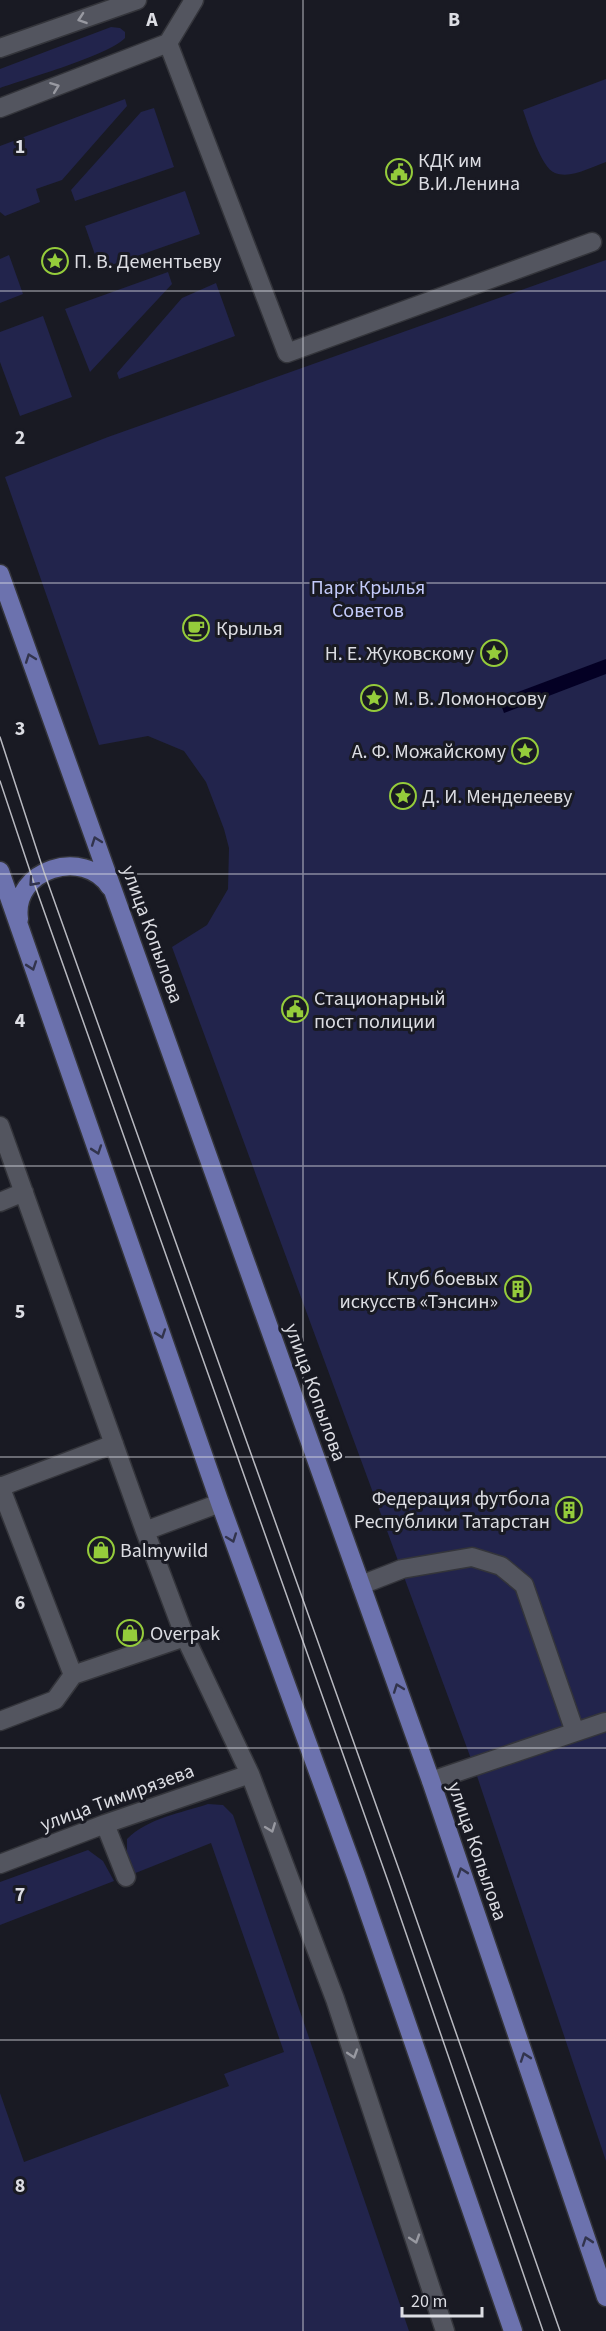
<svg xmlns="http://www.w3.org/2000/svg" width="606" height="2331" font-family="'Source Sans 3',sans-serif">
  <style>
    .green { fill: #22244c }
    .water { fill: #040024 }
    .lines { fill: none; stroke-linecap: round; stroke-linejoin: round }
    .minor-casing { stroke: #34353b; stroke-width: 21 }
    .major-casing { stroke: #34353b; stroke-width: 21 }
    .minor { stroke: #53555f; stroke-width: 18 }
    .major { stroke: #6c72ae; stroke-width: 18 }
    .tram { stroke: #b8b9c0; stroke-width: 1.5 }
    .oneway { stroke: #9899a1 }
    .oneway2 { stroke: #32344d }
    .grid { fill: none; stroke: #dcdde3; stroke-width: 1.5; stroke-opacity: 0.55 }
    .labels { text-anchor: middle; stroke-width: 6; stroke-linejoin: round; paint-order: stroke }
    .poi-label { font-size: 20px; fill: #dcdde3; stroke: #191a23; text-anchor: start }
    .park-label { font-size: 20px; fill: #c3cafa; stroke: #191a23 }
    .street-label { font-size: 20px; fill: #dcdde3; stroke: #191a23 }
    .grid-label { font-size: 20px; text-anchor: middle; font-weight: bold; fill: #dcdde3; stroke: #191a23; stroke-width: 6; stroke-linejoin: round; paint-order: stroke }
  </style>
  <rect width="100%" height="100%" fill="#191a23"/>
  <path class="green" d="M111,27l9,1 5,4v6c-18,18 -97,40 -125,50v-19z
    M606,79v83c-15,5 -35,17 -51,11 -14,-5 -27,-49 -32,-63z
    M125,99l2,7 -65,74 -26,9 4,13 -35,14 -5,-4v-66z
    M154,108l20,59 -99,34 -4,-11 70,-78z
    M185,191l15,43 -100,35 -15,-43z
    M9,255l14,39 -23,9v-44z
    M606,260v1901l-132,-394 -302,-820 35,-22 21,-36 1,-41 -5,-19 -18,-47 -22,-31 -36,-15 -49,9 -94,-268 103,-40z
    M168,272l4,12 -82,88 -25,-63z
    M216,283l19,53 -116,43 -2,-6 65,-75z
    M43,316l29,81 -52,19 -20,-54v-30z
    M208,1804l15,1 10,10 176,516h-409v-238l24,69 205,-76 -5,-12 60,-22 -73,-209 -78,31 -6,-14v-21c21,-21 54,-26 81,-35z
    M88,1850l15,11 11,20 -114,44v-43z"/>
  <path class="water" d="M606,659v15l-102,39 -5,-14z"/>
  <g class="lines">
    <defs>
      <path id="minor" d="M168,43l119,310 305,-111
        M0,48l137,-48
        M0,108l168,-65 26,-43
        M0,1126l145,405 40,106 65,137 85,225 110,332
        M0,1202l24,-10
        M0,1486l73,189
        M0,1487l114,-43
        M145,1531l75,-28
        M361,1585l41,-16 70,-12 29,9 23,19 51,147
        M0,1721l55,-21 18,-25 112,-38
        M431,1781l174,-59
        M105,1824l21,53
        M0,1864l105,-40 145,-50"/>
      <path id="major" d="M0,574l431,1207 175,516
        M0,871l220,632 136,373 157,455
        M19,919c-7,-50 65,-72 91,-32"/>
    </defs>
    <use href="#minor" class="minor-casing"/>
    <use href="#major" class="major-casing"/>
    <use href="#minor" class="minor"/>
    <use href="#major" class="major"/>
    <path class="tram" d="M0,737l44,135 358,1006 158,453
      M0,781l33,99 356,1004 154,447"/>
  </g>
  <defs><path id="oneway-chevron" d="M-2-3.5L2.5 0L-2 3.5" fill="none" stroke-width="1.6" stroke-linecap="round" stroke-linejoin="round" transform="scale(1.5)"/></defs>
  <g class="oneway">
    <use href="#oneway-chevron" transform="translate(82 19) rotate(161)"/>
    <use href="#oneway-chevron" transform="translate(55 87) rotate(-21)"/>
    <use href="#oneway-chevron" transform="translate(271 1828) rotate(69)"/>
    <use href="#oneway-chevron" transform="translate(353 2054) rotate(72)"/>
    <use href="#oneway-chevron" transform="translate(415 2239) rotate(72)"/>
  </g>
  <g class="oneway2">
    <use href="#oneway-chevron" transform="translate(30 658) rotate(-110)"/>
    <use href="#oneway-chevron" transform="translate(96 841) rotate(-110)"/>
    <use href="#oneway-chevron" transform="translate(33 882) rotate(132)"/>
    <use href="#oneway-chevron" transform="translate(32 966) rotate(71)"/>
    <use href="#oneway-chevron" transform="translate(97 1150) rotate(71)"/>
    <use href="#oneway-chevron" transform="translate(161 1334) rotate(71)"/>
    <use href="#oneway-chevron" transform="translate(232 1538) rotate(70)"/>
    <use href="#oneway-chevron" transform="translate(398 1688) rotate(-110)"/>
    <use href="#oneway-chevron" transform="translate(462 1872) rotate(-109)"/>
    <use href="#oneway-chevron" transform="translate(525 2057) rotate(-109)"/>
    <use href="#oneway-chevron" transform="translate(587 2241) rotate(-109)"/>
  </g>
  <path class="grid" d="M303,0v2331M0,291h606M0,583h606M0,874h606M0,1166h606M0,1457h606M0,1748h606M0,2040h606"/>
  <defs>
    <symbol id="civic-ring" viewBox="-11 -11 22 22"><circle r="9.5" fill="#191a23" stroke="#95cc3b" stroke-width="1.5"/><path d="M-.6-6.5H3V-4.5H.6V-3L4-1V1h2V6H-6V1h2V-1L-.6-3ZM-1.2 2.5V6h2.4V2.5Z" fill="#95cc3b"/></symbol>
    <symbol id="sight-ring" viewBox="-11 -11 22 22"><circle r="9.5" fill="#191a23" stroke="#95cc3b" stroke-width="1.5"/><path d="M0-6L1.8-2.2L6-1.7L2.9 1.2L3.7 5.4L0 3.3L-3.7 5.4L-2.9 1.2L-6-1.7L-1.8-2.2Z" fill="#95cc3b"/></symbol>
    <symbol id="cafe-ring" viewBox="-11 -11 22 22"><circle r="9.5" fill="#191a23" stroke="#95cc3b" stroke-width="1.5"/><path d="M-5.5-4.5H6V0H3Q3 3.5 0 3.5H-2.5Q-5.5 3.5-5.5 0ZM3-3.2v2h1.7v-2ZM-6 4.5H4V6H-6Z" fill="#95cc3b"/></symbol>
    <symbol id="building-ring" viewBox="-11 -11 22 22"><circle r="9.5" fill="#191a23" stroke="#95cc3b" stroke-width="1.5"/><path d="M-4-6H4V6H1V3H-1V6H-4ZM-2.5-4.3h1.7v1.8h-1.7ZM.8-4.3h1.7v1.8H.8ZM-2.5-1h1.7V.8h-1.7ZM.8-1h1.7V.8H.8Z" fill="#95cc3b"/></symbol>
    <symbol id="shop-ring" viewBox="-11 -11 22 22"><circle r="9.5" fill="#191a23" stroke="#95cc3b" stroke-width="1.5"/><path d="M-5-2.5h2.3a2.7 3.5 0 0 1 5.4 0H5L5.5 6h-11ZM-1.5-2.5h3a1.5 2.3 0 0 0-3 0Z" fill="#95cc3b"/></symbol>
  </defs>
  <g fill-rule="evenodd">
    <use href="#civic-ring" x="384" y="157" width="30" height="30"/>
    <use href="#sight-ring" x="40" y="246" width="30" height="30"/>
    <use href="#cafe-ring" x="181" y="613" width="30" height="30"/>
    <use href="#sight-ring" x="479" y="638" width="30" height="30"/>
    <use href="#sight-ring" x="359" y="683" width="30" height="30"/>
    <use href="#sight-ring" x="510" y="736" width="30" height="30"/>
    <use href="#sight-ring" x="388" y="781" width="30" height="30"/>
    <use href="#civic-ring" x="280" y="994" width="30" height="30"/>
    <use href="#building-ring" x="503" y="1274" width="30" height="30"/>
    <use href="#building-ring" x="554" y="1495" width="30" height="30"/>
    <use href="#shop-ring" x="86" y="1535" width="30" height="30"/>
    <use href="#shop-ring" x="115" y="1618" width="30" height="30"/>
  </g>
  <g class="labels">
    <g class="poi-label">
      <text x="418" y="167">КДК им<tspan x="418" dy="23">В.И.Ленина</tspan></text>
      <text x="74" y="268">П. В. Дементьеву</text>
      <text x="216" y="635">Крылья</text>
      <text x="474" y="660" text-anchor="end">Н. Е. Жуковскому</text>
      <text x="394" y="705">М. В. Ломоносову</text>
      <text x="506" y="758" text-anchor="end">А. Ф. Можайскому</text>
      <text x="422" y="803">Д. И. Менделееву</text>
      <text x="314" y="1005">Стационарный<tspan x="314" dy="23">пост полиции</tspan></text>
      <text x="498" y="1285" text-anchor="end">Клуб боевых<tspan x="498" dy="23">искусств «Тэнсин»</tspan></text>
      <text x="550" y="1505" text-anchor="end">Федерация футбола<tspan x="550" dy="23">Республики Татарстан</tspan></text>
      <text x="120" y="1557">Balmywild</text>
      <text x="150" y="1640">Overpak</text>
    </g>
    <g class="park-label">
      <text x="368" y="594">Парк Крылья<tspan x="368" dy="23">Советов</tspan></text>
    </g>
    <g class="street-label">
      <text transform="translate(153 934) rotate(70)" y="7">улица Копылова</text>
      <text transform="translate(316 1392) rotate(70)" y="7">улица Копылова</text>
      <text transform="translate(117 1797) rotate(-20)" y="7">улица Тимирязева</text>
      <text transform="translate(478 1851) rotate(71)" y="7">улица Копылова</text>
    </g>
  </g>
  <g class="grid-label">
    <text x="152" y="26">A</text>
    <text x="454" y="26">B</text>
    <text x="20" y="153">1</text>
    <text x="20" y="444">2</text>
    <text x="20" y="735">3</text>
    <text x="20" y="1027">4</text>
    <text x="20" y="1318">5</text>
    <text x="20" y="1609">6</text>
    <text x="20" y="1901">7</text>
    <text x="20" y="2192">8</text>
  </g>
  <path d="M402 2307v9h80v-9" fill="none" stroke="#dcdde3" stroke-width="3"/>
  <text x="411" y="2307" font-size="18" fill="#dcdde3" stroke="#191a23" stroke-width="4.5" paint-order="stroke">20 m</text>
</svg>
